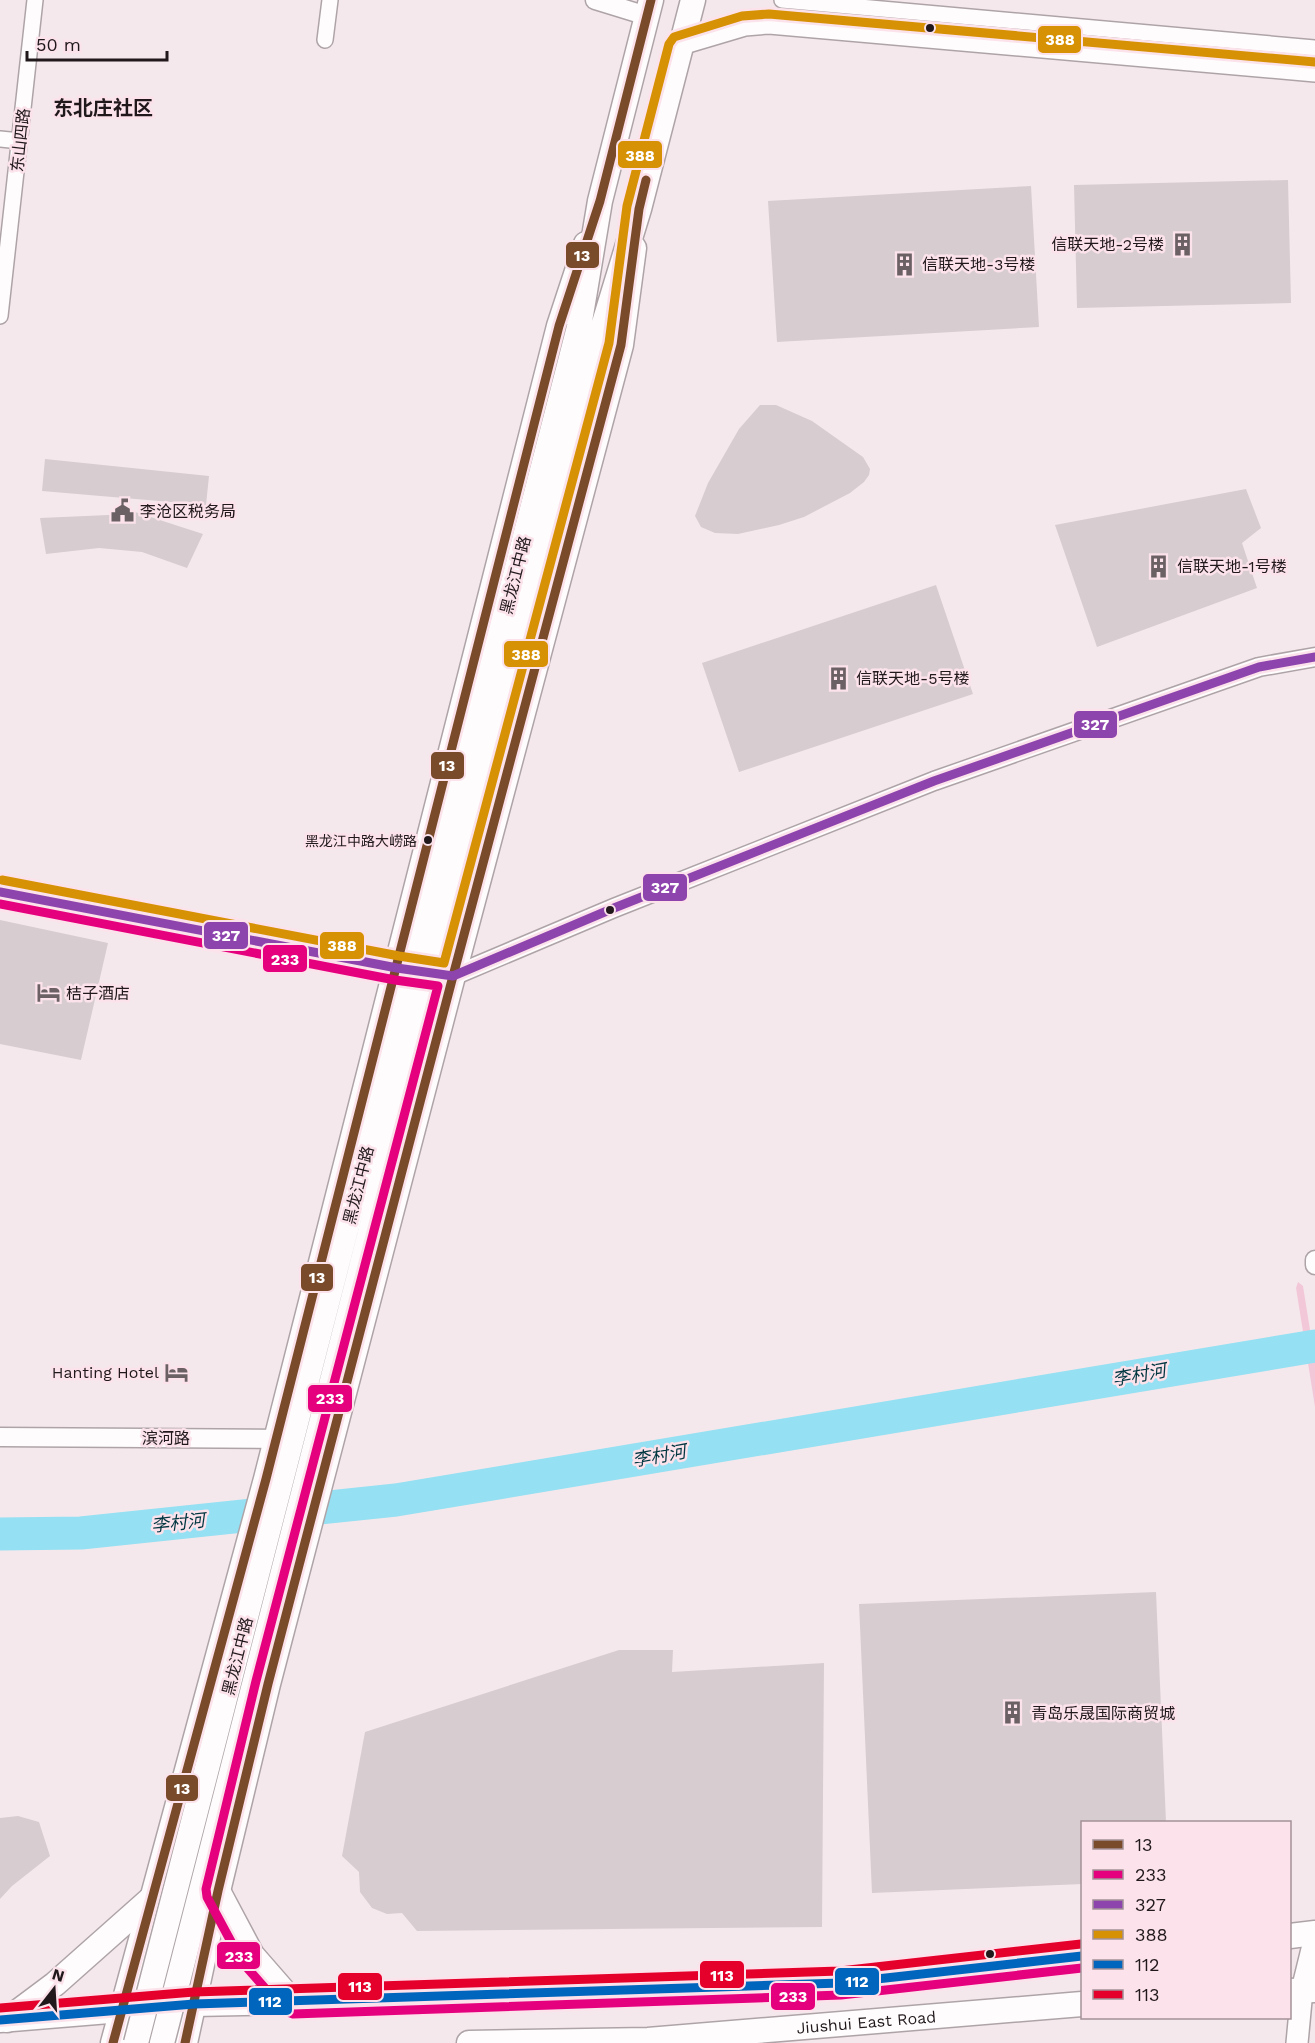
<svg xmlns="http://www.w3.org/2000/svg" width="1315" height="2043" font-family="'Work Sans','Noto Sans SC',sans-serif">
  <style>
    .green { fill: #f2c8d9 }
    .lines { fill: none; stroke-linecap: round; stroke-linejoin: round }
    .river { stroke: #95e0f2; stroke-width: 33 }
    .building { fill: #d7ccd0 }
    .minor-casing { stroke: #aea4a8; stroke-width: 18 }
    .tertiary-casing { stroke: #aea4a8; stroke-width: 21 }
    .secondary-casing { stroke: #aea4a8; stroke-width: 24 }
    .primary-casing { stroke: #aea4a8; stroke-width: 27 }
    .trunk-casing { stroke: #aea4a8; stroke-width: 27 }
    .minor { stroke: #fefcfc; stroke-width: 15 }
    .tertiary { stroke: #fefcfc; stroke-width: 18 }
    .secondary { stroke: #fefcfc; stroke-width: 21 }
    .primary { stroke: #fefcfc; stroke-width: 24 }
    .trunk { stroke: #fefcfc; stroke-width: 24 }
    .trunk-bridge-casing { stroke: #aea4a8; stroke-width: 27; stroke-linecap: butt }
    .trunk-bridge { stroke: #fefcfc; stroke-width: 24 }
    .bus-1-casing { stroke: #fbe2eb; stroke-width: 14 }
    .bus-2-casing { stroke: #fbe2eb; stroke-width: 14 }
    .bus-3-casing { stroke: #fbe2eb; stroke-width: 14 }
    .bus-4-casing { stroke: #fbe2eb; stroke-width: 14 }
    .bus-5-casing { stroke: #fbe2eb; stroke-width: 14 }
    .bus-6-casing { stroke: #fbe2eb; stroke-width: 14 }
    .bus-1 { stroke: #7a4b2a; stroke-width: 9 }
    .bus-2 { stroke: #e5007d; stroke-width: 9 }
    .bus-3 { stroke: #8e44ad; stroke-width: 9 }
    .bus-4 { stroke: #d79104; stroke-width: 9 }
    .bus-5 { stroke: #0065bd; stroke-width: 9 }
    .bus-6 { stroke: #e4002b; stroke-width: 9 }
    .bus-dot { fill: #21181c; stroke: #fbe2eb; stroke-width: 2 }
    .labels { text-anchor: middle; stroke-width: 5; stroke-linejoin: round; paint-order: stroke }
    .bus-label { font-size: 14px; fill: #21181c; stroke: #fbe2eb; text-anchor: end }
    .street-label { font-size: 16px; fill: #21181c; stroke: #fbe2eb }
    .poi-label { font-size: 16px; fill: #21181c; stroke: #fbe2eb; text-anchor: start }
    .water-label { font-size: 18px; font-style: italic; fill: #003640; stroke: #fbe2eb }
    .quarter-label { font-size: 20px; font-weight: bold; fill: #21181c; stroke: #fbe2eb }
    .line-badge { stroke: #fbe2eb; stroke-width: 2 }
    .badge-label { font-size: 16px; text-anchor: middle; font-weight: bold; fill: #fff }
  </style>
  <rect width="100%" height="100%" fill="#f5e8ec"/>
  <path class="green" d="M1298,1282l5,4 12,75v46l-19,-119z"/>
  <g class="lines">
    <path class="river" d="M0,1534l81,-1 315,-33 919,-154"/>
  </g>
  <path class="building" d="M1288,180l3,123 -214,5 -3,-123z
    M1031,186l8,141 -262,15 -9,-141z
    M760,405h16l36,16 51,36 7,12 -1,6 -5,7 -14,11 -46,24 -25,8 -41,9 -23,-1 -14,-6 -6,-11 13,-33 31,-54z
    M45,459l164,17 -3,29 -164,-14z
    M1246,489l15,39 -19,15 15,45 -160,59 -42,-122z
    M132,511l71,23 -16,34 -45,-16 -43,-4 -53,6 -6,-36 91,-4z
    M936,585l37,109 -234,78 -37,-109z
    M0,920l108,23 -27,117 -81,-16z
    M1156,1592l10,230h-83v62l-211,9 -13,-289z
    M619,1650h54l-1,22 152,-9 -2,264 -405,4 -15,-18 -15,1 -15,-6 -12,-16 -1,-20 -17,-16 23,-124z
    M18,1816l21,6 11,34 -38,30 -12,13v-81z"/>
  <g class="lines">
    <defs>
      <path id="minor" d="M782,0l533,48
        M325,40l5,-40
        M681,47l64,-19 24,-2 546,48
        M0,139l20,2
        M0,316l35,-316"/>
      <path id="tertiary" d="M595,0l52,16
        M0,892l408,77
        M444,975l9,1 161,-68 320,-127 325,-114 56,-10
        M1315,1260v5
        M0,1437l289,2"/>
      <path id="secondary" d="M1297,2043l5,-53 13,-53"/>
      <g id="primary">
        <path d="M218,1891l34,64 41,47"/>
        <path d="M1290,1936l25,-3"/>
        <path d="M1290,1991l25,-1"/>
        <path d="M0,2020l194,-16 99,-2 548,-19 241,-27"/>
        <path d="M7,2020l48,-36 98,-87"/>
        <path d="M113,2043l153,-564 293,-1153 27,-82"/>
        <path d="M185,2043l33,-152 50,-207 185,-708 168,-631 13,-97"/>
        <path id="s1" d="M469,2043l179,-3 434,-36"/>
      </g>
      <path id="trunk" d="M579,327l21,-126 51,-201
        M601,333l38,-124 54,-209"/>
    </defs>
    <use href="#minor" class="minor-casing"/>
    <use href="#tertiary" class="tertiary-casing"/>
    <use href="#secondary" class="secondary-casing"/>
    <use href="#primary" class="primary-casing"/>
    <use href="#trunk" class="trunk-casing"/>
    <use href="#minor" class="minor"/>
    <use href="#tertiary" class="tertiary"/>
    <use href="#secondary" class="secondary"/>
    <use href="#primary" class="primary"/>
    <use href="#trunk" class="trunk"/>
    <defs>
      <path id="trunk-bridge" d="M136,2043l443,-1716
        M162,2043l439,-1710"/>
    </defs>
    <use href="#trunk-bridge" class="trunk-bridge-casing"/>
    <use href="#trunk-bridge" class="trunk-bridge"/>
    <defs>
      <path id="bus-1" d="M113,2043l153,-564 293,-1153 41,-125 51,-201
        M185,2043l33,-152 50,-207 185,-708 168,-631 18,-136 7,-29"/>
      <path id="bus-2" d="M0,904l395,76 43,6 -182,695 -50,208 1,8 35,65 43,49 8,3 548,-19 241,-27"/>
      <path id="bus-3" d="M0,892l397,76 56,8 161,-68 320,-127 325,-114 56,-10"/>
      <path id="bus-4" d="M2,880l397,76 45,7 165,-620 18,-137 42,-162 5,-7 68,-21 27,-2 546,48"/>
      <path id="bus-5" d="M0,2020l194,-16 647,-21 241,-27"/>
      <path id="bus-6" d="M0,2008l194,-16 646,-21 241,-27"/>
    </defs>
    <use href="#bus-1" class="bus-1-casing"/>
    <use href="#bus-2" class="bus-2-casing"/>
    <use href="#bus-3" class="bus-3-casing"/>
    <use href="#bus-4" class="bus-4-casing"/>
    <use href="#bus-5" class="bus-5-casing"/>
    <use href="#bus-6" class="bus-6-casing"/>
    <use href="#bus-1" class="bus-1"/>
    <use href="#bus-2" class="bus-2"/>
    <use href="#bus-3" class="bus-3"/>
    <use href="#bus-4" class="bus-4"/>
    <use href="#bus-5" class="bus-5"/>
    <use href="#bus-6" class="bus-6"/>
  </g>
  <defs>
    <symbol id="building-bare" viewBox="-9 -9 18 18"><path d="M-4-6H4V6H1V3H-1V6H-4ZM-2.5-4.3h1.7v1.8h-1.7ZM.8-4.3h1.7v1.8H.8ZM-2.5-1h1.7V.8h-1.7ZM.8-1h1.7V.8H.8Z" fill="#6b6165" stroke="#fbe2eb" stroke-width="2.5" paint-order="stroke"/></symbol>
    <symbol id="civic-bare" viewBox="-9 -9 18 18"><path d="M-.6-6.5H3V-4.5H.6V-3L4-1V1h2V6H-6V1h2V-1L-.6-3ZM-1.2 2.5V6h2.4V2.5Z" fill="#6b6165" stroke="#fbe2eb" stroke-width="2.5" paint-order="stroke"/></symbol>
    <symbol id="hotel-bare" viewBox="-9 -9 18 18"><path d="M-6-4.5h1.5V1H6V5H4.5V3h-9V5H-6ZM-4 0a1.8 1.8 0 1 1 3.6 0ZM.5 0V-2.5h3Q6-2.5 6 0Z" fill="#6b6165" stroke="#fbe2eb" stroke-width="2.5" paint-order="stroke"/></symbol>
  </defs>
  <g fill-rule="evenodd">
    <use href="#building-bare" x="1166" y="228" width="33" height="33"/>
    <use href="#building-bare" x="888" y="248" width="33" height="33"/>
    <use href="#civic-bare" x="106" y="494" width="33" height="33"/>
    <use href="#building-bare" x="1142" y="550" width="33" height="33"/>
    <use href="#building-bare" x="822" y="662" width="33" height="33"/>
    <use href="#hotel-bare" x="32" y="976" width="33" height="33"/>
    <use href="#hotel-bare" x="160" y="1356" width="33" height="33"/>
    <use href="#building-bare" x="996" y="1696" width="33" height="33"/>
  </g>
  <g class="bus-dot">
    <circle cx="930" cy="28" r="5"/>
    <circle cx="428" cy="840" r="5"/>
    <circle cx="610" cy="910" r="5"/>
    <circle cx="990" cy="1954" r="5"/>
  </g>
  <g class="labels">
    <g class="bus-label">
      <text x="417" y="846">黑龙江中路大崂路</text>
    </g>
    <g class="street-label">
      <text transform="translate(20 140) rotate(-84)" y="6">东山四路</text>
      <text transform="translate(515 575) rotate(-76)" y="6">黑龙江中路</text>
      <text transform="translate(358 1185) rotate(-76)" y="6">黑龙江中路</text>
      <text x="166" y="1444">滨河路</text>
      <text transform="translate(237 1656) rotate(-76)" y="6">黑龙江中路</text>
      <text dy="6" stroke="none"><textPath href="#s1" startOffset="398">Jiushui East Road</textPath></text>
    </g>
    <g class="poi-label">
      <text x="1164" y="250" text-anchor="end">信联天地-2号楼</text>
      <text x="922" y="270">信联天地-3号楼</text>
      <text x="140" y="517">李沧区税务局</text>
      <text x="1177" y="572">信联天地-1号楼</text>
      <text x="856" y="684">信联天地-5号楼</text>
      <text x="66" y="999">桔子酒店</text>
      <text x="159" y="1378" text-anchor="end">Hanting Hotel</text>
      <text x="1031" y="1719">青岛乐晟国际商贸城</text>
    </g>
    <g class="water-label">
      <text transform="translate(1139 1375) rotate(-10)" y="6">李村河</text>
      <text transform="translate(659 1456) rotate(-10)" y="6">李村河</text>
      <text transform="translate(178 1523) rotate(-6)" y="6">李村河</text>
    </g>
    <g class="quarter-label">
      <text x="103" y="115">东北庄社区</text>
    </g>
  </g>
  <g class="line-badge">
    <rect x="1037" y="25" width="45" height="29" rx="6" fill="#d79104"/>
    <rect x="617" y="140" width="46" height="29" rx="6" fill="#d79104"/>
    <rect x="565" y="241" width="35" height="28" rx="6" fill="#7a4b2a"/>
    <rect x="503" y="640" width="46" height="28" rx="6" fill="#d79104"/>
    <rect x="1073" y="710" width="45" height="29" rx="6" fill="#8e44ad"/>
    <rect x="430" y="751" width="35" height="29" rx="6" fill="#7a4b2a"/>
    <rect x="642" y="873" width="46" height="29" rx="6" fill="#8e44ad"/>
    <rect x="203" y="921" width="46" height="29" rx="6" fill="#8e44ad"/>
    <rect x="319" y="931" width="46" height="29" rx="6" fill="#d79104"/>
    <rect x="262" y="944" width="46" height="29" rx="6" fill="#e5007d"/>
    <rect x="300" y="1263" width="34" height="29" rx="6" fill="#7a4b2a"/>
    <rect x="307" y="1384" width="46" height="29" rx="6" fill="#e5007d"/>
    <rect x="165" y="1774" width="34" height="28" rx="6" fill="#7a4b2a"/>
    <rect x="216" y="1941" width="45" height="29" rx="6" fill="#e5007d"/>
    <rect x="699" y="1960" width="46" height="29" rx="6" fill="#e4002b"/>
    <rect x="834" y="1967" width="46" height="29" rx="6" fill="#0065bd"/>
    <rect x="337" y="1972" width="46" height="29" rx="6" fill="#e4002b"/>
    <rect x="770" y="1982" width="46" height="29" rx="6" fill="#e5007d"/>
    <rect x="248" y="1987" width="45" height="29" rx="6" fill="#0065bd"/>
  </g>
  <g class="badge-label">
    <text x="1060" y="45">388</text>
    <text x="640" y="161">388</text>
    <text x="582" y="261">13</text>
    <text x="526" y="660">388</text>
    <text x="1095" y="730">327</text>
    <text x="447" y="771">13</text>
    <text x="665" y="893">327</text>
    <text x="226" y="941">327</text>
    <text x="342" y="951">388</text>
    <text x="285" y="965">233</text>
    <text x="317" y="1283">13</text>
    <text x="330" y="1404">233</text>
    <text x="182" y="1794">13</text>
    <text x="239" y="1962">233</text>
    <text x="722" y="1981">113</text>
    <text x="857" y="1987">112</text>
    <text x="360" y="1992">113</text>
    <text x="793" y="2002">233</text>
    <text x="270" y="2007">112</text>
  </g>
  <rect x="1081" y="1821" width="210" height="198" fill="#fbe2eb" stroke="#a49198" stroke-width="1.5"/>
  <rect x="1093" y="1840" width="30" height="9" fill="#7a4b2a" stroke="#a49198" stroke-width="1.5"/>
  <text x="1135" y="1851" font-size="18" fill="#21181c">13</text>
  <rect x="1093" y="1870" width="30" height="9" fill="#e5007d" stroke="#a49198" stroke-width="1.5"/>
  <text x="1135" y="1881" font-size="18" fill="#21181c">233</text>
  <rect x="1093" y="1900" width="30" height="9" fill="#8e44ad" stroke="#a49198" stroke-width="1.5"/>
  <text x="1135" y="1911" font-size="18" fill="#21181c">327</text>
  <rect x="1093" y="1930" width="30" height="9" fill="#d79104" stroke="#a49198" stroke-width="1.5"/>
  <text x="1135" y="1941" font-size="18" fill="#21181c">388</text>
  <rect x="1093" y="1960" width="30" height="9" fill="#0065bd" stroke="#a49198" stroke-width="1.5"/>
  <text x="1135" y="1971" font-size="18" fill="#21181c">112</text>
  <rect x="1093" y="1990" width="30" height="9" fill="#e4002b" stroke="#a49198" stroke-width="1.5"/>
  <text x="1135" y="2001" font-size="18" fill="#21181c">113</text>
  <g transform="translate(54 1989) rotate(17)" stroke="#fbe2eb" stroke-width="4.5" paint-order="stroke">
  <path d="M0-4.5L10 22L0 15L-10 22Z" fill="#21181c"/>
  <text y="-9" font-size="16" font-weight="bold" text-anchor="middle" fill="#21181c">N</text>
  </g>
  <path d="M27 51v9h140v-9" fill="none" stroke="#21181c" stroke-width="3"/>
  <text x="36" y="51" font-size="18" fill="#21181c" stroke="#fbe2eb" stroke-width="4.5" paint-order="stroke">50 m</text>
</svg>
